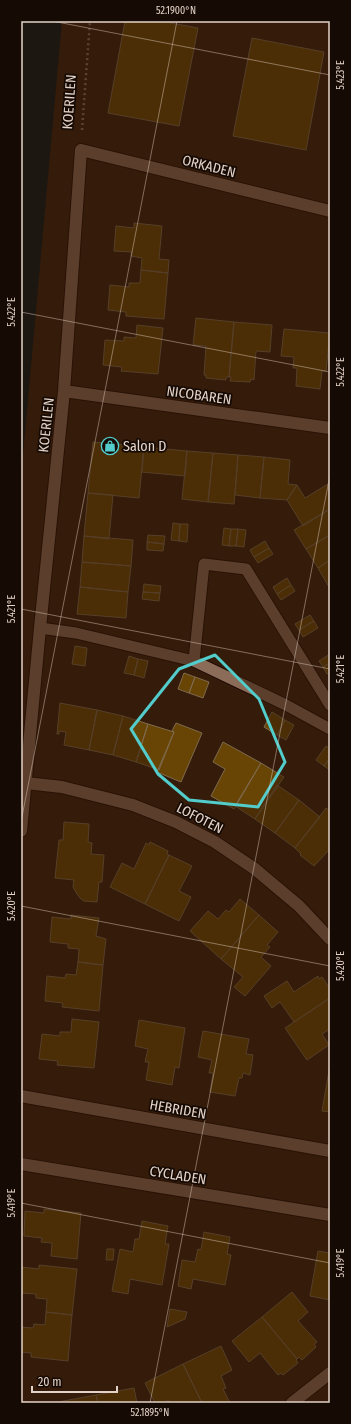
<svg xmlns="http://www.w3.org/2000/svg" width="351" height="1424" font-family="'Fira Sans Condensed',sans-serif">
  <style>
    .water { fill: #00131c }
    .building { fill: #684504; stroke: #7e6a4e }
    .lines { fill: none; stroke-linecap: round; stroke-linejoin: round }
    .service-casing { stroke: #1c0600; stroke-width: 13 }
    .minor-casing { stroke: #1c0600; stroke-width: 14 }
    .path { stroke: #8b7668; stroke-width: 2.5; stroke-dasharray: 2 3; stroke-linecap: butt }
    .service { stroke: #8a6c58; stroke-width: 11 }
    .minor { stroke: #8a6c58; stroke-width: 12 }
    .marked { fill: none; stroke: #52cdcc; stroke-width: 3; stroke-linejoin: round }
    .ticks { fill: none; stroke: #e4d3c8; stroke-width: 1; stroke-opacity: 0.45 }
    .labels { text-anchor: middle; stroke-width: 3.5; stroke-linejoin: round; paint-order: stroke }
    .street-label { font-size: 14px; fill: #e4d3c8; stroke: #150a04 }
    .poi-label { font-size: 14px; fill: #e4d3c8; stroke: #150a04; text-anchor: start }
    .neatline { fill: none; stroke: #e4d3c8; stroke-width: 1.5 }
    .ticks-label { font-size: 10px; text-anchor: middle; fill: #e4d3c8 }
  </style>
  <rect width="100%" height="100%" fill="#351c0a"/>
  <path class="water" d="M22,21h40l-41,457v-441z"/>
  <path class="building" d="M125,21h35l38,7 -19,98 -71,-13z
    M252,38l72,14 -18,98 -73,-14z
    M134,223l28,3 -3,33 10,1 -1,13 -27,-3 1,-12 -11,-2 1,-4 -18,-1 2,-25 18,2z
    M141,270l27,3 -4,46 -38,-3v-4l-18,-2 2,-25 19,2v-4h11z
    M196,318l38,4 -5,55h-3v3l-20,-2v-3h-2l2,-29 -13,-1z
    M234,322l38,3 -2,27 -14,-1 -2,29 -3,-1 -1,3 -20,-1 1,-4h-2z
    M137,325l26,3 -5,46 -37,-3 1,-4 -19,-2 2,-25 19,1v-4l12,1z
    M284,329l46,4 -4,38h-4l-2,18 -24,-3 1,-18h-4l1,-11 -13,-1z
    M93,442l51,5 -5,51 -51,-5z
    M144,447l43,4 -2,25 -43,-4z
    M187,451l26,2 -5,49 -26,-3z
    M213,453l25,2 -4,49 -26,-2z
    M238,455l26,2 -4,41 -25,-3z
    M264,457l26,3 -2,24 9,1 -10,15 -27,-2z
    M328,484l2,4v21l-27,17 -16,-26 10,-15 8,13z
    M88,493l25,2 -4,44 -25,-3z
    M330,509v26l-24,14 -12,-19z
    M173,523l7,1 -1,17 -8,-1z
    M180,524h8l-1,18 -8,-1z
    M224,528l7,1 -2,17 -7,-1z
    M231,529h7l-2,17h-7z
    M238,529l8,1 -2,17 -8,-1z
    M148,535l17,1 -1,8 -17,-2z
    M330,535v25l-12,8 -12,-19z
    M84,536l49,4 -2,26 -49,-4z
    M265,541l4,7 -15,9 -4,-7z
    M147,542l17,2 -1,7 -16,-1z
    M269,548l4,6 -15,9 -4,-6z
    M330,560v26l-1,1 -11,-19z
    M82,562l49,4 -3,26 -48,-5z
    M287,578l4,7 -14,9 -4,-7z
    M144,584l17,2 -1,7 -17,-1z
    M291,585l4,6 -14,9 -4,-6z
    M80,587l48,5 -2,26 -49,-4z
    M143,592l17,1 -1,8 -17,-2z
    M310,615l4,6 -15,9 -4,-6z
    M314,621l4,7 -15,9 -4,-7z
    M75,646l12,2 -2,18 -13,-2z
    M330,654v9l-7,4 -4,-6z
    M129,656l9,3 -4,16 -10,-2z
    M138,659l10,2 -4,17 -10,-3z
    M330,663v9l-3,2 -4,-7z
    M184,673l11,4 -6,16 -11,-4z
    M195,677l14,5 -6,16 -14,-5z
    M60,703l37,7 -8,40 -25,-5 2,-13 -7,-1v3h-2z
    M97,710l26,6 -10,39 -24,-5z
    M272,712l13,8 -8,15 -13,-8z
    M123,716l25,8 -12,38 -23,-7z
    M285,720l9,5 -8,15 -9,-5z
    M176,723l26,10 -21,49 -24,-10 17,-40 -2,-1z
    M148,724l26,8 -15,38 -23,-8z
    M223,742l38,21 -27,46 -23,-13 14,-27 -12,-7z
    M326,746l4,3v9l-6,8 -8,-6z
    M330,758v12l-6,-4z
    M261,763l23,14 -29,42 -20,-13z
    M277,785l22,15 -24,33 -20,-14z
    M299,800l21,17 -25,31 -20,-15z
    M326,808l4,3v38l-16,17 -14,-11 1,-1 -6,-6z
    M64,822l25,2 -1,18 4,1 -1,11 13,1 -2,27h-3l-2,20 -13,-1 -3,-2 -4,-5 -4,-7 1,-7 -19,-2 4,-38h4z
    M150,842l18,9 -1,3 2,1 -24,49 -35,-17 12,-24 12,6 12,-26 3,2z
    M169,855l23,11 -13,25 12,6 -12,24 -34,-17z
    M240,899l19,16 -38,44 -31,-28 18,-20 10,8 8,-9 3,2z
    M71,915l28,3 -3,18 10,3 -3,26 -25,-3 1,-13 -11,-1v-4l-18,-2 2,-25 19,2z
    M259,915l19,17 -11,13 3,2 -9,10 10,9 -26,30 -11,-9 9,-10 -22,-18z
    M78,962l25,3 -4,46 -37,-4 1,-4 -18,-2 2,-25 18,2 1,-4 10,1z
    M318,976l1,3 3,-2 8,12v9l-36,24 -14,-20 -8,6 -8,-12 23,-15 7,11z
    M330,998v31l-8,5 7,11 -22,15 -22,-32z
    M72,1019l27,3 -5,46 -37,-3 1,-4 -19,-2 3,-25 18,2v-4h11z
    M139,1020l46,8 -6,40 -4,-1 -3,18 -26,-5 3,-18h-4l3,-13 -13,-3z
    M203,1031l46,8 -3,15 7,1 -3,20 -7,-2 -1,5h-3l-4,18 -25,-4 3,-19h-4l3,-13 -14,-3z
    M330,1065v47l-8,-1z
    M44,1209l37,4 -4,46 -26,-3 1,-13 -11,-1 1,-4 -18,-2 1,-25 19,2z
    M142,1221l26,5 -3,18h4l-7,41 -32,-6 -2,15 -16,-3 8,-42 13,3 2,-13h4z
    M204,1232l26,5 -3,17 4,1 -6,30 -32,-6 -2,10 -13,-3 4,-26 13,2 3,-13 3,1z
    M107,1249h7l-1,11h-7z
    M318,1251l12,2v47l-20,-4z
    M39,1265l38,4 -5,46 -26,-3 1,-13 -11,-1v-4l-15,-1v-26l18,2z
    M292,1292l16,20 -10,9 19,21 -3,2 2,3 -14,13 -3,-3 -2,2 -35,-42z
    M170,1309l17,3 -2,7 -18,8z
    M46,1312l26,3 -4,46 -37,-4v-4l-10,-1v-25l12,1 1,-4 11,1z
    M262,1317l35,42 -1,1 2,3 -15,12 -2,-2 -3,2 -18,-22 -11,9 -17,-21z
    M221,1346l11,24 -11,6 5,12 -3,1 7,14h-28l-19,-39z
    M183,1364l19,39h-32l-2,-3 -5,3h-8l-10,-20z
    M134,1388l3,15h-39l-2,-8z
    M96,1395l2,8h-40v-1z
    M21,1401l20,2h-20z"/>
  <g class="lines">
    <defs>
      <path id="service" d="M40,628l36,5 118,28 92,44 44,24
        M194,661l10,-97 42,5 84,136"/>
      <path id="minor" d="M64,391l266,37
        M26,783l36,4 71,18 43,17 39,20 40,27 44,37 31,33
        M21,831l19,-203 24,-237 17,-241 249,61
        M21,1096l309,55
        M21,1164l309,51
        M292,1403l38,-30"/>
    </defs>
    <use href="#service" class="service-casing"/>
    <use href="#minor" class="minor-casing"/>
    <path class="path" d="M82,130l8,-109"/>
    <use href="#service" class="service"/>
    <use href="#minor" class="minor"/>
  </g>
  <path d="M0 0H351V1424H0ZM215,655l44,44 26,63 -27,45 -69,-7 -31,-26 -27,-45 48,-60z" fill="#351c0a" fill-opacity=".55" fill-rule="evenodd"/>
  <path class="marked" d="M215,655l44,44 26,63 -27,45 -69,-7 -31,-26 -27,-45 48,-60z"/>
  <path class="ticks" d="M52,21l278,54M21,312l309,60M21,609l309,60M21,822l156,-801M21,906l309,60M21,1203l309,60M150,1403l180,-928"/>
  <defs>
    <symbol id="shop-ring" viewBox="-11 -11 22 22"><circle r="9.5" fill="#150a04" stroke="#52cdcc" stroke-width="1.5"/><path d="M-5-2.5h2.3a2.7 3.5 0 0 1 5.4 0H5L5.5 6h-11ZM-1.5-2.5h3a1.5 2.3 0 0 0-3 0Z" fill="#52cdcc"/></symbol>
  </defs>
  <g fill-rule="evenodd">
    <use href="#shop-ring" x="100" y="436" width="20" height="20"/>
  </g>
  <g class="labels">
    <g class="street-label">
      <text transform="translate(69 102) rotate(-86)" y="5">KOERILEN</text>
      <text transform="translate(209 166) rotate(14)" y="5">ORKADEN</text>
      <text transform="translate(199 395) rotate(8)" y="5">NICOBAREN</text>
      <text transform="translate(46 425) rotate(-84)" y="5">KOERILEN</text>
      <text transform="translate(200 818) rotate(27)" y="5">LOFOTEN</text>
      <text transform="translate(178 1109) rotate(10)" y="5">HEBRIDEN</text>
      <text transform="translate(178 1175) rotate(9)" y="5">CYCLADEN</text>
    </g>
    <g class="poi-label">
      <text x="123" y="451">Salon D</text>
    </g>
  </g>
  <rect width="351" height="1424" fill="none" stroke="#150a04" stroke-width="44"/>
  <path d="M32 1386v6h85v-6" fill="none" stroke="#e4d3c8" stroke-width="2"/>
  <text x="38" y="1386" font-size="12" fill="#e4d3c8" stroke="#150a04" stroke-width="3" paint-order="stroke">20 m</text>
  <rect x="22" y="22" width="307" height="1380" class="neatline"/>
  <g class="ticks-label">
    <text x="176" y="14">52.1900°N</text>
    <text transform="translate(340 75) rotate(-90)" y="4">5.423°E</text>
    <text transform="translate(11 312) rotate(-90)" y="4">5.422°E</text>
    <text transform="translate(340 372) rotate(-90)" y="4">5.422°E</text>
    <text transform="translate(11 609) rotate(-90)" y="4">5.421°E</text>
    <text transform="translate(340 669) rotate(-90)" y="4">5.421°E</text>
    <text transform="translate(11 906) rotate(-90)" y="4">5.420°E</text>
    <text transform="translate(340 966) rotate(-90)" y="4">5.420°E</text>
    <text transform="translate(11 1203) rotate(-90)" y="4">5.419°E</text>
    <text transform="translate(340 1263) rotate(-90)" y="4">5.419°E</text>
    <text x="150" y="1416">52.1895°N</text>
  </g>
</svg>
